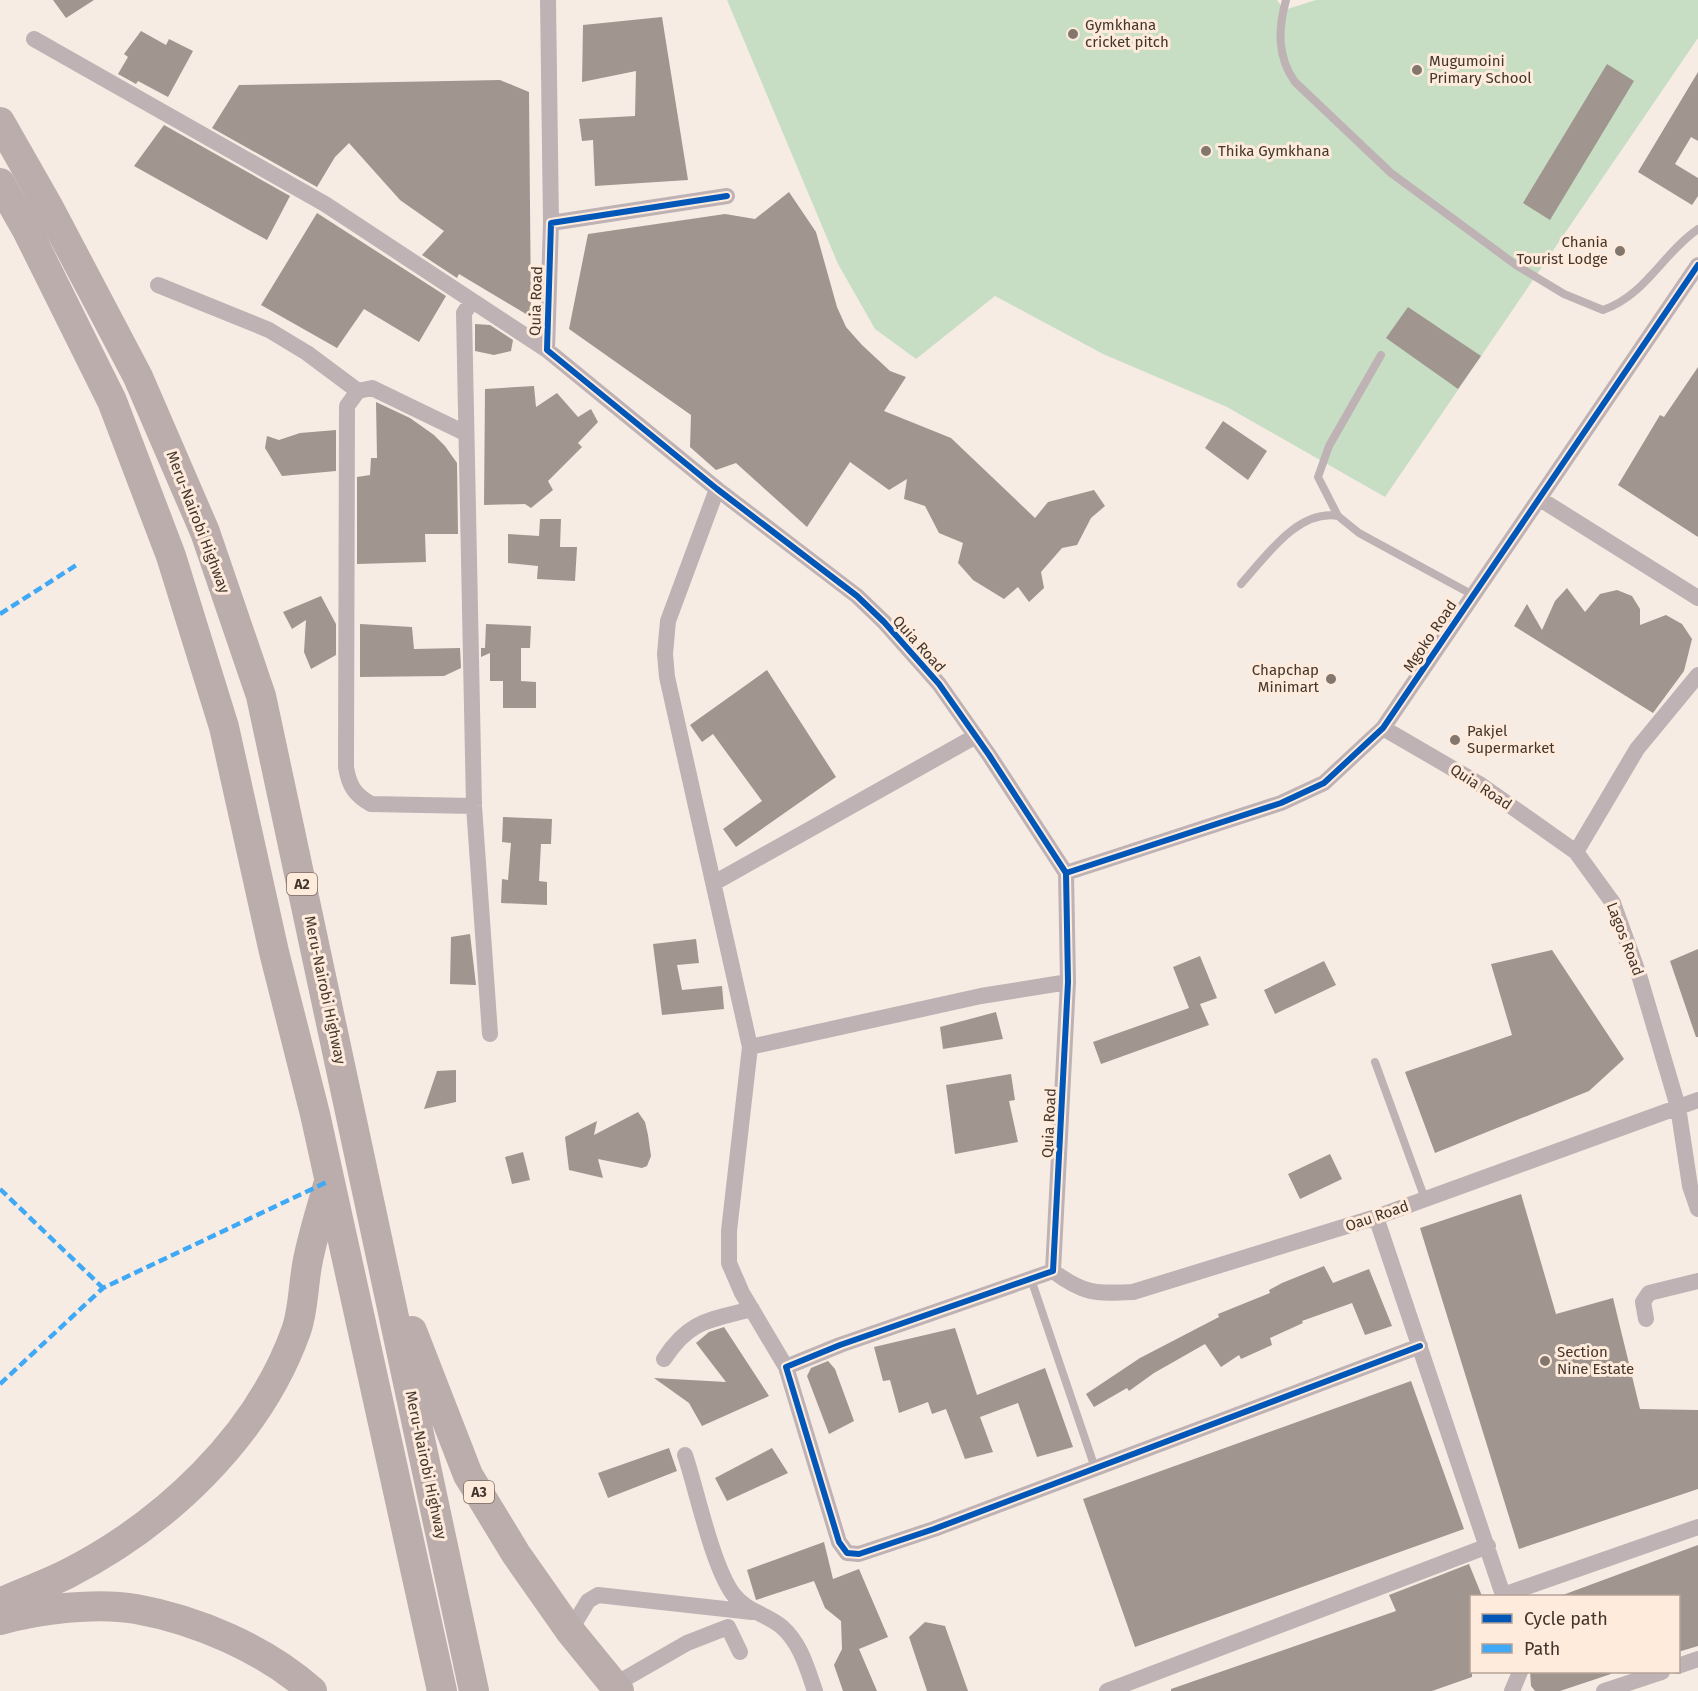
<svg xmlns="http://www.w3.org/2000/svg" width="1698" height="1691" font-family="'Fira Sans',sans-serif">
  <style>
    .green { fill: #c7dec5 }
    .building { fill: #a0968f }
    .lines { fill: none; stroke-linecap: round; stroke-linejoin: round }
    .lane { stroke: #beb2b4; stroke-width: 8 }
    .street { stroke: #beb2b4; stroke-width: 16 }
    .highway { stroke: #bcadad; stroke-width: 30 }
    .quiet { stroke: #3fa9f5; stroke-width: 4.5; stroke-dasharray: 9 4.5; stroke-linecap: butt }
    .cycleway-casing { stroke: #ffebdc; stroke-width: 10 }
    .cycleway { stroke: #0057b8; stroke-width: 6 }
    .poi-dot { fill: #82766d; stroke: #ffebdc; stroke-width: 2 }
    .labels { text-anchor: middle; stroke-width: 6; stroke-linejoin: round; paint-order: stroke }
    .shield { fill: #ffebdc; stroke: #7b6c62; stroke-width: 1.5 }
    .shield-label { font-size: 14px; font-weight: bold; fill: #43362d }
    .poi-label { font-size: 15px; fill: #43362d; stroke: #ffebdc; text-anchor: start }
    .street-label { font-size: 15px; fill: #43362d; stroke: #ffebdc }
  </style>
  <rect width="100%" height="100%" fill="#f7ece4"/>
  <path class="green" d="M727,0h550l7,10 32,-10h382v38l-313,459 -158,-90 -124,-53 -108,-58 -79,63 -41,-30 -37,-65z"/>
  <path class="building" d="M53,0h41l-28,18z
    M662,17l26,163 -93,6 -2,-46 -11,1 -3,-22 56,-3 1,-45 -54,11 1,-57z
    M141,31l25,14 3,-6 24,12 -25,46 -30,-16 -2,3 -18,-10 10,-17 -4,-3z
    M1607,64l27,17 -84,139 -27,-17z
    M1698,72v69l-7,-4 -16,27 23,14v18l-6,9 -54,-33z
    M500,80l29,12 2,225 -72,-43 -2,4 -35,-23 22,-24 -44,-31 -51,-57 -14,14 -18,30 -105,-59 27,-43z
    M164,125l126,71 -23,44 -133,-74z
    M789,192l27,40 21,75 9,20 16,18 28,26 16,6 -22,34 67,27 84,80 13,-16 46,-12 11,16 -14,12 -14,27 -15,3 -21,24 3,16 -15,14 -11,-15 -14,12 -31,-19 -15,-17 5,-20 -24,-10 -14,-27 -21,-7 3,-20 -18,11 -39,-28 -43,65 -71,-64 -20,7 -26,-23 1,-32 -122,-86 19,-95 137,-20 30,5z
    M317,213l129,83 -27,46 -55,-33 -27,39 -76,-43z
    M1408,307l73,49 -23,33 -72,-51z
    M475,324l15,1 23,15 -2,11 -17,4 -19,-4z
    M1698,367v170l-80,-52 42,-70 4,2z
    M534,386l2,21 21,-14 21,24 13,-8 7,13 -20,21 4,4 -34,34 5,9 -22,18 -6,-4 -41,1 1,-116z
    M376,402l34,16 24,17 11,11 12,17 1,71h-33l1,28 -69,2v-87l13,-2 1,-17h6z
    M1223,421l44,30 -19,29 -43,-32z
    M336,430v41l-54,5 -17,-28 2,-12 12,4 21,-7z
    M540,519h21l-1,28h17l-2,34 -38,-2 1,-13 -30,-3v-29l31,2z
    M1567,588l18,24 15,-18 17,-4 15,6 8,13v16l26,-10 16,9 10,15 -8,32 -31,42 -139,-87 13,-22 15,26 13,-29z
    M321,596l15,28v31l-25,14 -7,-17 2,-32 -14,9 -9,-17z
    M360,624l52,3 2,22 46,-1 1,20 -17,8 -84,1z
    M486,624l45,2 -1,22h-9v33l15,1v26h-33v-27h-13v-28l-9,4v-9h4z
    M767,670l69,107 -100,70 -13,-18 39,-28 -49,-67 -11,8 -12,-17z
    M503,817l49,2 -1,25h-10l-2,37 8,1v23l-46,-2 1,-24 6,1 3,-37 -9,-1z
    M470,934l6,51 -26,-1 1,-47z
    M696,939l3,24 -22,2 5,25 40,-4 2,23 -62,6 -9,-71z
    M1698,949v88h-2l-26,-76z
    M1552,950l72,109 -35,32 -154,62 -30,-81 107,-37 -21,-71z
    M1200,956l17,42 -17,6 9,21 -108,39 -8,-22 96,-34 -16,-41z
    M1324,961l12,24 -61,29 -11,-24z
    M996,1012l7,27 -60,10 -3,-22z
    M456,1070v32l-32,7 13,-38z
    M1011,1074l4,26 -6,1 9,41 -63,12 -9,-69z
    M638,1112l7,10 3,13 3,21 -4,10 -5,2 -44,-9 5,19 -34,-8 -4,-33 32,-16 -3,14z
    M523,1152l7,28 -18,4 -7,-27z
    M1330,1154l12,25 -42,20 -12,-25z
    M1521,1194l35,120 57,-16 27,111 58,1v79l-179,60 -99,-321z
    M1324,1266l9,17 36,-14 23,57 -27,9 -13,-32 -50,18 1,2 -33,15 2,7 -31,14 -2,-4 -18,12 -16,-23 -51,29 -25,18 -2,-3 -33,19 -8,-13 54,-36 79,-41 -1,-3 52,-21 -1,-3 13,-7z
    M724,1327l45,69 -67,30 -13,-23 -35,-25 72,4 -30,-39 13,-11z
    M955,1328l22,67 68,-27 28,79 -36,10 -19,-54 -38,14 13,35 -28,7 -19,-50 -14,5 -4,-12 -29,11 -9,-33 -7,1 -9,-34z
    M828,1361l7,8 19,52 -25,13 -22,-58 4,-8z
    M1411,1381l53,148 -329,118 -52,-148z
    M669,1448l8,23 -69,27 -10,-25z
    M772,1448l16,25 -61,28 -12,-23z
    M824,1542l9,37 26,-10 29,68 -29,12 18,42h-34l-9,-26 8,-16 -1,-28 -16,-13 -11,-27 -58,19 -9,-30z
    M1698,1545v101l-20,6v-56h-118z
    M1469,1564l13,32h-10v81l-40,14h-261v-2l225,-78 -7,-16z
    M925,1622l20,4 23,65h-41l-18,-54z
    M1530,1671h80l1,3 -51,17h-25l-4,-5z"/>
  <g class="lines">
    <path class="lane" d="M1286,0c-8,29 -9,57 9,82l96,91 125,92 48,29 39,16c42,-14 60,-57 95,-81
      M1381,355l-52,91 -11,31 20,39 21,17 114,62
      M1241,584c24,-26 56,-75 97,-68
      M1375,1062l50,137
      M1031,1279l64,189"/>
    <path class="street" d="M548,0l3,223
      M34,39l291,165 222,146
      M727,196l-176,27 -4,127 170,139 140,107 27,26 55,62 50,71 77,118 2,109 -15,289
      M158,285l111,45 38,23 51,38
      M472,301l-8,12 10,493 16,228
      M465,433l-93,-45 -14,3 -11,15 -1,361c3,19 9,28 25,37l103,2
      M717,489l-49,132 -3,33 2,23 83,370 231,-51 87,-14
      M1540,499l158,99
      M1698,675l-61,74 -61,103 37,51 26,72 39,132 12,79 8,23
      M1383,728l98,57 95,67
      M1066,873l215,-70 43,-20 59,-55 315,-463
      M714,883l262,-147
      M750,1047l-21,184v32l13,30 44,74
      M1376,1217l127,378 195,-68
      M1053,1271l-213,74 -54,22 53,175 8,11 12,1 75,-25 486,-183
      M1053,1271c30,23 43,23 80,21l243,-75 322,-117
      M1646,1319l-3,-17 6,-9 49,-12
      M664,1359c25,-39 46,-39 88,-50
      M685,1455c12,36 27,110 48,139 14,18 34,20 49,33 19,17 25,41 33,64
      M570,1631l18,-30 10,-6 154,17
      M1678,1666l20,-7
      M614,1685l73,-42 41,-16 12,25
      M1107,1691l381,-145
      M1512,1691l8,-19
      M1604,1691l58,-19"/>
    <path class="highway" d="M0,122l49,86 89,169 67,155 56,164 213,995
      M0,183l27,47 85,171 59,155 53,171 50,225 41,162 127,577
      M412,1331l56,144 48,79 54,77 49,60
      M0,1603c22,-10 45,-18 67,-29 98,-50 191,-137 229,-243 8,-22 7,-48 12,-71 5,-25 13,-50 20,-75
      M0,1620c39,-11 96,-18 136,-11 61,11 129,40 176,82"/>
    <path class="quiet" d="M0,614l78,-50
      M0,1189l103,99
      M0,1384l103,-96 226,-107"/>
    <defs>
      <path id="cycleway" d="M727,196l-176,27 -4,127 170,139 140,107 27,26 55,62 50,71 77,118 2,109 -15,289 -213,74 -54,22 53,175 8,11 12,1 75,-25 486,-183
        M1066,873l215,-70 43,-20 59,-55 315,-463"/>
    </defs>
    <use href="#cycleway" class="cycleway-casing"/>
    <use href="#cycleway" class="cycleway"/>
  </g>
  <g class="poi-dot">
    <circle cx="1073" cy="34" r="6"/>
    <circle cx="1417" cy="70" r="6"/>
    <circle cx="1206" cy="151" r="6"/>
    <circle cx="1620" cy="251" r="6"/>
    <circle cx="1331" cy="679" r="6"/>
    <circle cx="1455" cy="740" r="6"/>
    <circle cx="1545" cy="1361" r="6"/>
  </g>
  <g class="labels">
    <g class="shield">
      <rect x="287" y="873" width="30" height="22" rx="4.5"/>
      <rect x="464" y="1481" width="30" height="22" rx="4.5"/>
    </g>
    <g class="shield-label">
      <text x="302" y="889">A2</text>
      <text x="479" y="1497">A3</text>
    </g>
    <g class="poi-label">
      <text x="1085" y="30">Gymkhana<tspan x="1085" dy="17">cricket pitch</tspan></text>
      <text x="1429" y="66">Mugumoini<tspan x="1429" dy="17">Primary School</tspan></text>
      <text x="1218" y="156">Thika Gymkhana</text>
      <text x="1608" y="247" text-anchor="end">Chania<tspan x="1608" dy="17">Tourist Lodge</tspan></text>
      <text x="1319" y="675" text-anchor="end">Chapchap<tspan x="1319" dy="17">Minimart</tspan></text>
      <text x="1467" y="736">Pakjel<tspan x="1467" dy="17">Supermarket</tspan></text>
      <text x="1557" y="1357">Section<tspan x="1557" dy="17">Nine Estate</tspan></text>
    </g>
    <g class="street-label">
      <text transform="translate(536 301) rotate(-88)" y="5">Quia Road</text>
      <text transform="translate(198 522) rotate(69)" y="5">Meru-Nairobi Highway</text>
      <text transform="translate(1430 636) rotate(-56)" y="5">Mgoko Road</text>
      <text transform="translate(919 644) rotate(48)" y="5">Quia Road</text>
      <text transform="translate(1481 787) rotate(33)" y="5">Quia Road</text>
      <text transform="translate(1625 939) rotate(69)" y="5">Lagos Road</text>
      <text transform="translate(325 990) rotate(78)" y="5">Meru-Nairobi Highway</text>
      <text transform="translate(1049 1123) rotate(-87)" y="5">Quia Road</text>
      <text transform="translate(1377 1216) rotate(-19)" y="5">Oau Road</text>
      <text transform="translate(426 1465) rotate(78)" y="5">Meru-Nairobi Highway</text>
    </g>
  </g>
  <rect x="1470" y="1595" width="210" height="78" fill="#ffebdc" stroke="#b4a396" stroke-width="1.5"/>
  <rect x="1482" y="1614" width="30" height="9" fill="#0057b8" stroke="#b4a396" stroke-width="1.5"/>
  <text x="1524" y="1625" font-size="18" fill="#43362d">Cycle path</text>
  <rect x="1482" y="1644" width="30" height="9" fill="#3fa9f5" stroke="#b4a396" stroke-width="1.5"/>
  <text x="1524" y="1655" font-size="18" fill="#43362d">Path</text>
</svg>
